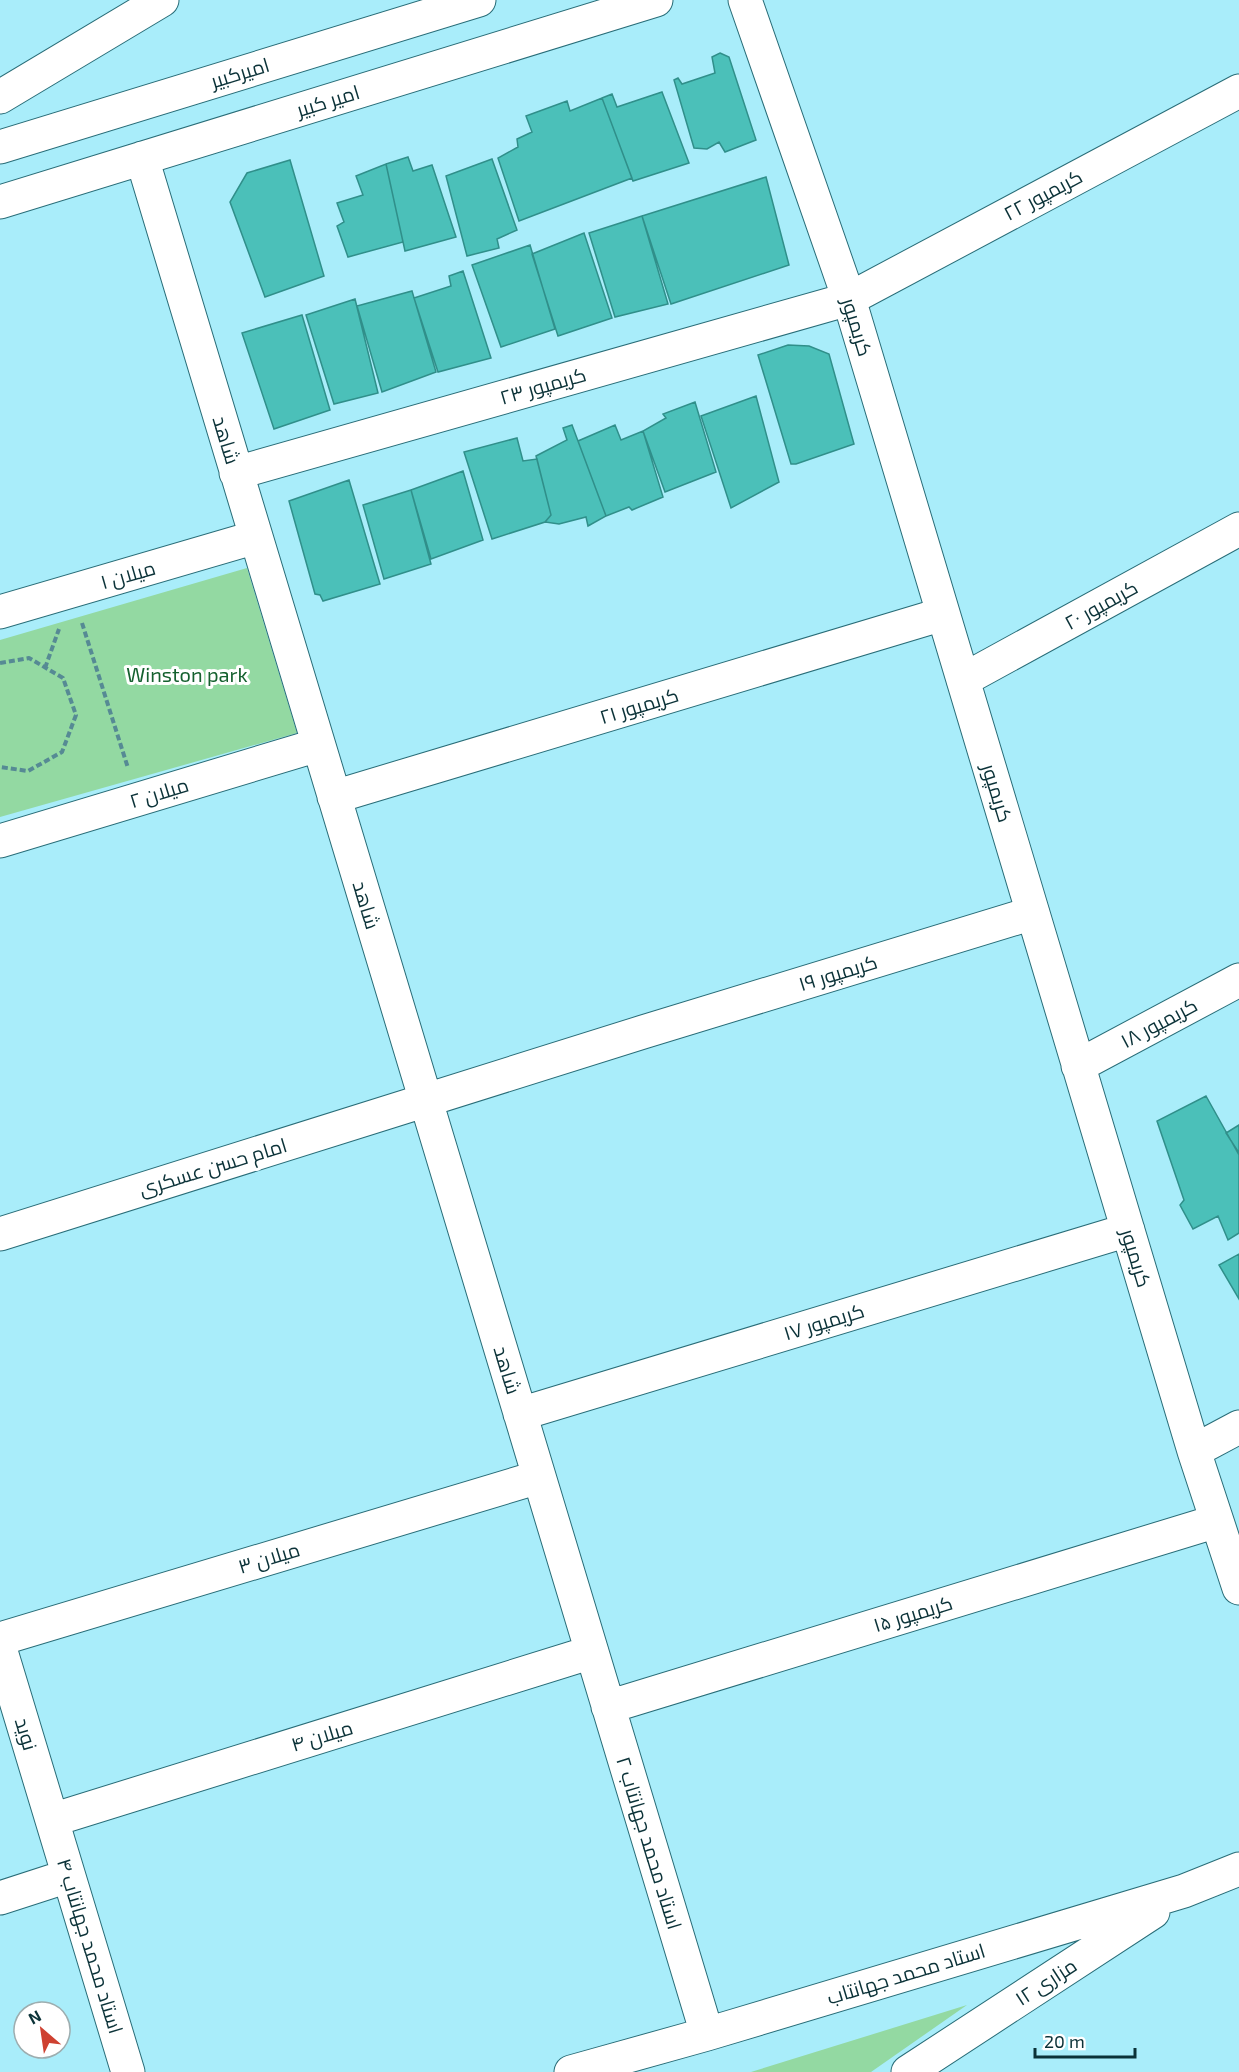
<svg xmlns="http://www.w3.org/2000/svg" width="1239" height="2072" font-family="'Exo 2',Cairo,sans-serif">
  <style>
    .green { fill: #93d9a2 }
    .building { fill: #4bc0b9; stroke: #308f8a; stroke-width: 1.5 }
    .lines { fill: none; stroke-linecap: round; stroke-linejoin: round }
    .minor-casing { stroke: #296d78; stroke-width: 35 }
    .path { stroke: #568a94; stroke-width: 4; stroke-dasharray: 6 3; stroke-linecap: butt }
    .minor { stroke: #fff; stroke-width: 33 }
    .labels { text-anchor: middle; stroke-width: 6; stroke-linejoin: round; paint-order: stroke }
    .street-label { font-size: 20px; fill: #0b3238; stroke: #fff }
    .park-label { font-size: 20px; fill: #15612f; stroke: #fff }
  </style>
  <rect width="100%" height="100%" fill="#a9edfa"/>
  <path class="green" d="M247,568l50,165 -297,84v-177z
    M967,2005l-96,67h-120z"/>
  <path class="building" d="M720,53l9,4 27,83 -31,12 -6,-10 -12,7 -13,-1 -20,-68 4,-2 4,6 33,-11 -3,-16z
    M662,92l27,71 -56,18 -31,-83 10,-4 5,13z
    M602,98l30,80 -113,43 -21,-63 20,-11 -1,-8 15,-7 -6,-16 41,-15 3,10z
    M408,157l5,14 19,-6 24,72 -51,14 -19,-87z
    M492,159l25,71 -20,9 2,9 -32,8 -21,-80z
    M290,160l34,116 -59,21 -35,-95 17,-29z
    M386,164l17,78 -55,15 -11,-31 7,-4 -7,-19 26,-8 -7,-19z
    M766,177l23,88 -118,39 -29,-88z
    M642,216l26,88 -53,13 -26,-84z
    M584,233l28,85 -54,18 -26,-82z
    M530,245l25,84 -54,18 -29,-82z
    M463,271l28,87 -53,14 -24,-74 37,-12 -2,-10z
    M412,291l24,81 -54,20 -25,-86z
    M355,299l23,94 -44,11 -28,-89z
    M302,315l28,95 -56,19 -32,-96z
    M788,345l21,1 20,8 25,90 -58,20h-5l-33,-109z
    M756,396l23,86 -48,26 -30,-92z
    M695,402l21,70 -51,20 -22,-61 23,-13 -3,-4z
    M572,425l34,91 -18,10 -2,-9 -27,7 -14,-2 6,-7 -15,-59 31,-16 -4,-12z
    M615,425l6,15 22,-9 20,66 -31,13 -3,-3 -23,9 -28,-75z
    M517,438l6,23 14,-2 14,56 -6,7 -53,17 -28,-87z
    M463,471l20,69 -52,19 -20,-69z
    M349,480l31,104 -57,17 -3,-6 -5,-1 -26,-93z
    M411,490l20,74 -47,15 -21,-74z
    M1206,1096l33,59v78l-11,7 -10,-24 -25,13 -13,-24 4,-5 -27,-79z
    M1239,1125v28l-13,-20z
    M1239,1254v45l-20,-34z"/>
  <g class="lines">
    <defs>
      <path id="minor" d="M745,0l104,299 345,1152 45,137
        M0,97l162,-97
        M0,147l479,-147
        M142,158l565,1876
        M0,202l656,-202
        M236,473l613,-174 390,-208
        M0,612l256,-75
        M963,680l276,-151
        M334,797l609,-183
        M0,841l318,-96
        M1078,1066l161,-86
        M0,1234l643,-202 390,-119
        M520,1414l608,-184
        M1194,1451l45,-24
        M0,1639l539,-162
        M0,1648l128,424
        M608,1707l609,-186
        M52,1820l540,-168
        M0,1898l68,-22
        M571,2072l136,-38 477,-143 55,-22
        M908,2072l245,-160"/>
    </defs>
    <use href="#minor" class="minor-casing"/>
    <path class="path" d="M82,623l46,145
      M0,663l29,-5 34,20 13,37 -14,37 -34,19 -28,-4
      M45,668l14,-39"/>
    <use href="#minor" class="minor"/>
  </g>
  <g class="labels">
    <g class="street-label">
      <text transform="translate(240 73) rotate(-17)" y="7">امیرکبیر</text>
      <text transform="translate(328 101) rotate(-17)" y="7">امیر کبیر</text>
      <text transform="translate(1043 195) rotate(-28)" y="7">کریمپور ۲۲</text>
      <text transform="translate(857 327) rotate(73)" y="7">کریمپور</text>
      <text transform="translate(543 386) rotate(-16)" y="7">کریمپور ۲۳</text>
      <text transform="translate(226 440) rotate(73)" y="7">شاهد</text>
      <text transform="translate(128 575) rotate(-16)" y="7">میلان ۱</text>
      <text transform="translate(1101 605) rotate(-29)" y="7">کریمپور ۲۰</text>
      <text transform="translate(639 706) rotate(-17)" y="7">کریمپور ۲۱</text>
      <text transform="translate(159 793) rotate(-17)" y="7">میلان ۲</text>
      <text transform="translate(997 793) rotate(73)" y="7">کریمپور</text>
      <text transform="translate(366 905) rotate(73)" y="7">شاهد</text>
      <text transform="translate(838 973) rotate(-17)" y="7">کریمپور ۱۹</text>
      <text transform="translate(1159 1023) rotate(-28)" y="7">کریمپور ۱۸</text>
      <text transform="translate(213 1167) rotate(-17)" y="7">امام حسن عسکری</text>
      <text transform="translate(1136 1258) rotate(73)" y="7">کریمپور</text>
      <text transform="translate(824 1322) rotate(-17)" y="7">کریمپور ۱۷</text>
      <text transform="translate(507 1370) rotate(73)" y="7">شاهد</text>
      <text transform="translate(269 1558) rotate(-17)" y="7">میلان ۳</text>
      <text transform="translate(913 1614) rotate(-17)" y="7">کریمپور ۱۵</text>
      <text transform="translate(26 1734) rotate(73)" y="7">نوید</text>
      <text transform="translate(322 1736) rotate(-17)" y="7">میلان ۴</text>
      <text transform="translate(649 1843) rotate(73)" y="7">استاد محمد جهانتاب ۲</text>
      <text transform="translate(90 1946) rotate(73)" y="7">استاد محمد جهانتاب ۴</text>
      <text transform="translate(906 1974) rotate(-17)" y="7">استاد محمد جهانتاب</text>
      <text transform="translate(1046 1982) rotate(-33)" y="7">مزاری ۱۲</text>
    </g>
    <g class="park-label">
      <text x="187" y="682">Winston park</text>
    </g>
  </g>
  <g transform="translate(42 2030) rotate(331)"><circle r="28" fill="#ffffff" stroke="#9dadaf" stroke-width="1.5"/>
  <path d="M0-4.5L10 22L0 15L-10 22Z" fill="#ce4131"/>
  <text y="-9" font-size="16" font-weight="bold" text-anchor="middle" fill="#0b3238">N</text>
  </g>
  <path d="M1035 2048v9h100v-9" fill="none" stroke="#0b3238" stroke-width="3"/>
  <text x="1044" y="2048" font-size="18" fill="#0b3238" stroke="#ffffff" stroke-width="4.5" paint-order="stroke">20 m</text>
</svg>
